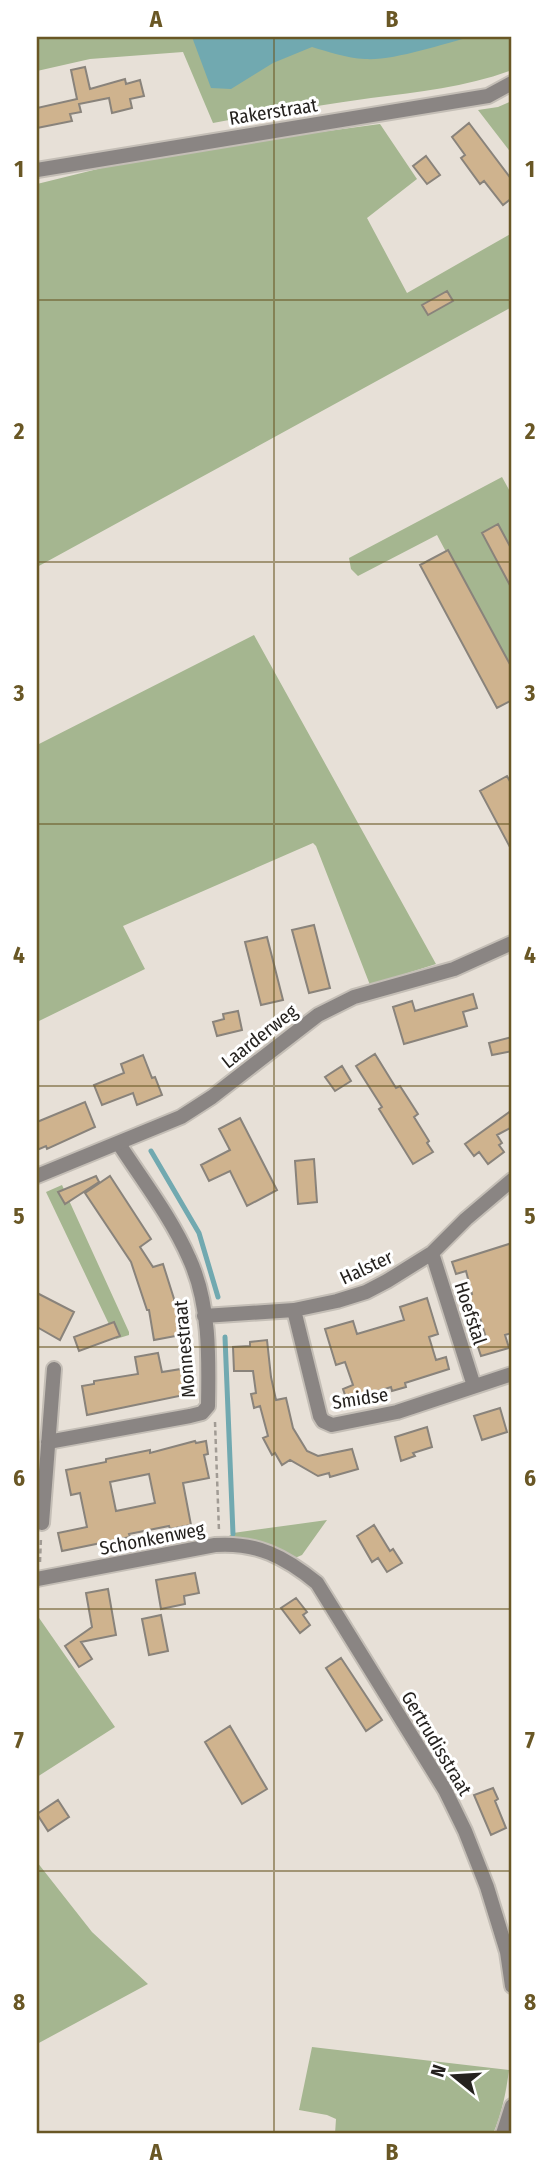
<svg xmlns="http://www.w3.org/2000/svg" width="549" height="2171" font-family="'Fira Sans Condensed',sans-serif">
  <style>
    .green { fill: #a5b690 }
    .water { fill: #71a9b0 }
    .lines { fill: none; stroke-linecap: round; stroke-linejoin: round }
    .stream { stroke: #71a9b0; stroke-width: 5 }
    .building { fill: #cfb38e; stroke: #89837b; stroke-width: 2; fill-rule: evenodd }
    .minor-casing { stroke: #c4beb6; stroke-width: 18 }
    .tertiary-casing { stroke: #c4beb6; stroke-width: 18 }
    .path { stroke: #a19b94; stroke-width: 2.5; stroke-dasharray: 5 3.5; stroke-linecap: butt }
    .minor { stroke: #8a8583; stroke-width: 14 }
    .tertiary { stroke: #8a8583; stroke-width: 14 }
    .grid { fill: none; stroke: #695725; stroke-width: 2; stroke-opacity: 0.55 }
    .labels { text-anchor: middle; stroke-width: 6; stroke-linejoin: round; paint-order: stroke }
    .street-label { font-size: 19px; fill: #25221f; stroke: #fff }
    .neatline { fill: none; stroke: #695725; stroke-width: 2.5 }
    .grid-label { font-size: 23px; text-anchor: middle; font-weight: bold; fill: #695725 }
  </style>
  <rect width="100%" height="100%" fill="#e7e0d7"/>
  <path class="green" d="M37,37h475v33c-46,17 -92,22 -141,28 -53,8 -106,15 -158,25l-30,-71 -93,7 -53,12z
    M512,101v53l-34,-44 20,-3z
    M380,124l37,55 -50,39 40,75 105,-60v74l-475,260v-383l89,-22 157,-25z
    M502,477l10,18v180l-75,-140 -79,41 -7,-7 -2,-11z
    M254,635l182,329 -66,21 -54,-139 -3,-3 -190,83 22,43 -108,53v-277z
    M62,1185l67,147v3l-13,4 -70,-147z
    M327,1520l-25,35 -7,3 -18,-9 -52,-10 8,-6z
    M37,1615l78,112 -78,50z
    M37,1862l55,70 56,52 -111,60z
    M312,2047l197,23c-3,23 -7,43 -16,64h-158l1,-15 -9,-4 -28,-5z"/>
  <path class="water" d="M192,37h279c-29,7 -78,24 -106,22 -19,-1 -36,-7 -53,-12l-39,16 -42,26 -20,-1z"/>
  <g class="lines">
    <path class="stream" d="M151,1151l48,82 19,64
      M225,1337l8,197"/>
  </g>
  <path class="building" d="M85,67l5,22 35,-10 1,5 14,-4 4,16 -14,3 2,9 -20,5 -3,-15 -30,6 2,8 -11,2 2,7 -35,7v-20l40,-9 -6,-29z
    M469,123l43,57v18l-9,7 -19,-24 -4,3 -19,-26 4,-3 -13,-18z
    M426,156l14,19 -13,9 -14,-18z
    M447,291l6,10 -25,14 -6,-10z
    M498,524l14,26v39l-30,-56z
    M448,550l64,118v32l-15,8 -77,-143z
    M507,776l5,9v66l-32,-60z
    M314,925l16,63 -21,5 -17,-63z
    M267,937l16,63 -22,5 -16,-63z
    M473,994l4,14 -14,4 4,14 -63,18 -11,-37 19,-6 3,10z
    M238,1011l4,19 -25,6 -4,-14 11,-3 -1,-5z
    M512,1037v14l-20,4 -3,-12z
    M375,1054l21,34 4,-2 18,28 -4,3 15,24 -2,2 6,9 -20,12 -34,-55 3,-2 -26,-41z
    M143,1055l9,23 3,-1 7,18 -25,10 -4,-12 -31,12 -8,-20 30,-12 -3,-9z
    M342,1066l9,15 -16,10 -10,-14z
    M85,1102l10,25 -48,22 -1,-3 -9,4v-28z
    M512,1110v17l-15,8 5,8 -3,2 5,7 -16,12 -9,-12 -5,4 -9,-12z
    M240,1118l37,72 -30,16 -17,-35 -21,10 -8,-16 29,-15 -11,-21z
    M314,1159l3,43 -19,2 -3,-43z
    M96,1176l3,6 -34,22 -7,-12z
    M110,1176l41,63 -11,8 13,20 10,-3 12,38 6,33 -27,5 -5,-30h-2l-16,-48 -46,-69z
    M512,1243v90l-7,2 4,13 -28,8 -4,-12 10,-3 -7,-23 -10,3 -7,-24 9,-3 -6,-23 -10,3 -4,-12z
    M37,1293l37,19 -14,28 -23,-13z
    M427,1298l11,36 -9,3 7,23 10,-3 3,12 -44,14 1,4 -14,4 -1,-4 -44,14 -4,-12 10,-4 -8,-23 -9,3 -11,-36 28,-8 4,13 47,-14 -4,-13z
    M114,1322l6,14 -41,15 -5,-14z
    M267,1340l4,37 5,23 10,-2 7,30 14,23 11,5 34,-7 6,20 -28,8 -1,-4 -11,3 -28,-16 -8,5 -7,-12 -3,2 -9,-17 5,-2 -8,-30 -6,2 -3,-14 5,-1 -3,-22h-19l-1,-24 17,-1v-4z
    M158,1353l4,19 19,-3 5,23h-2v3l-97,20 -5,-29 12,-2v-3l44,-7 -3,-17z
    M500,1408l7,24 -25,8 -8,-24z
    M427,1427l5,20 -19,6 2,3 -14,5 -6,-24z
    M195,1441l1,2 10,-2 2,13 -4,1 5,23 -26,5 8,42 -21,4 -1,-3 -40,8 1,3 -68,14 -4,-18 29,-6 -7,-34 -9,2 -5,-25 40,-8v-3l44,-9v3zM149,1474l6,29 -39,8 -6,-29z
    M374,1525l16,26 3,-2 9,14 -15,9 -9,-14 -6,4 -15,-26z
    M195,1573l4,20 -15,3 1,8 -24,5 -5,-29z
    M108,1589l8,46 -35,7 11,17 -13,8 -14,-21 27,-19 -6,-34z
    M296,1598l11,14 -4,3 7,10 -10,8 -19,-25z
    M161,1615l7,36 -19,4 -7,-36z
    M341,1658l41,62 -16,11 -40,-63z
    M230,1726l37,63 -25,15 -37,-62z
    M493,1788l5,11 -3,2 11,27 -15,7 -17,-40z
    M58,1800l11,17 -21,14 -11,-17z"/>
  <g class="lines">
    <defs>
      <path id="minor" d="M37,170l451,-74 24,-13
        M432,1253l42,133
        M294,1310l26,106 3,5 9,4 65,-13 115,-38
        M204,1316l90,-6 43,-9 29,-9 21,-11 45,-28 34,-34 46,-39
        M48,1442l142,-26 12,-3 6,-7c1,-49 2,-103 -19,-148 -18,-41 -46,-77 -70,-114
        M42,1523l12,-154
        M37,1579l178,-34c42,-3 70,12 102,38l128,207 20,41 22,56 20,65 5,34
        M503,2134l9,-28"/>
      <path id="tertiary" d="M37,1176l144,-59 31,-20 106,-82 36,-18 100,-28 58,-26"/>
    </defs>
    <use href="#minor" class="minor-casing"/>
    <use href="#tertiary" class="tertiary-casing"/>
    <path class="path" d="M215,1422l4,109
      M40,1562l1,-25"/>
    <use href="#minor" class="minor"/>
    <use href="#tertiary" class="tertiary"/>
  </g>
  <path class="grid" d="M274,37v2097M37,300h475M37,562h475M37,824h475M37,1086h475M37,1347h475M37,1609h475M37,1871h475"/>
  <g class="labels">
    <g class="street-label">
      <text transform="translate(273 111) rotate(-9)" y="7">Rakerstraat</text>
      <text transform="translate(259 1036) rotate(-38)" y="7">Laarderweg</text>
      <text transform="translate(366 1267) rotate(-25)" y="7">Halster</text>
      <text transform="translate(471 1313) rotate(72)" y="7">Hoefstal</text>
      <text transform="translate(184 1349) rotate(-95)" y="7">Monnestraat</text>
      <text transform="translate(360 1398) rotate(-9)" y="7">Smidse</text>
      <text transform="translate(152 1538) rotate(-11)" y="7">Schonkenweg</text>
      <text transform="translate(437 1743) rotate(59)" y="7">Gertrudisstraat</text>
    </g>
  </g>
  <rect width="549" height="2171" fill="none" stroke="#ffffff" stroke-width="77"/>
  <g transform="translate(454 2076) rotate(288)" stroke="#ffffff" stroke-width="5" paint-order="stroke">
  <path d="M0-5L12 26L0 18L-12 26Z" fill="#25221f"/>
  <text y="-10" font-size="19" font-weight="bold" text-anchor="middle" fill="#25221f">N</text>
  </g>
  <rect x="38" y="38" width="472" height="2094" class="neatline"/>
  <g class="grid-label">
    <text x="156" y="27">A</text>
    <text x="392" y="27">B</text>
    <text x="19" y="177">1</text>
    <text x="530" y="177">1</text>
    <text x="19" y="439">2</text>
    <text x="530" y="439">2</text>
    <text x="19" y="701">3</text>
    <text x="530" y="701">3</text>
    <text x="19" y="963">4</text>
    <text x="530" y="963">4</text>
    <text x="19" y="1224">5</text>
    <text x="530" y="1224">5</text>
    <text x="19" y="1486">6</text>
    <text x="530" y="1486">6</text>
    <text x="19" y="1748">7</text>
    <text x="530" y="1748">7</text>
    <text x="19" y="2010">8</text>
    <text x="530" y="2010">8</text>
    <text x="156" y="2160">A</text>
    <text x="392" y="2160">B</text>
  </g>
</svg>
